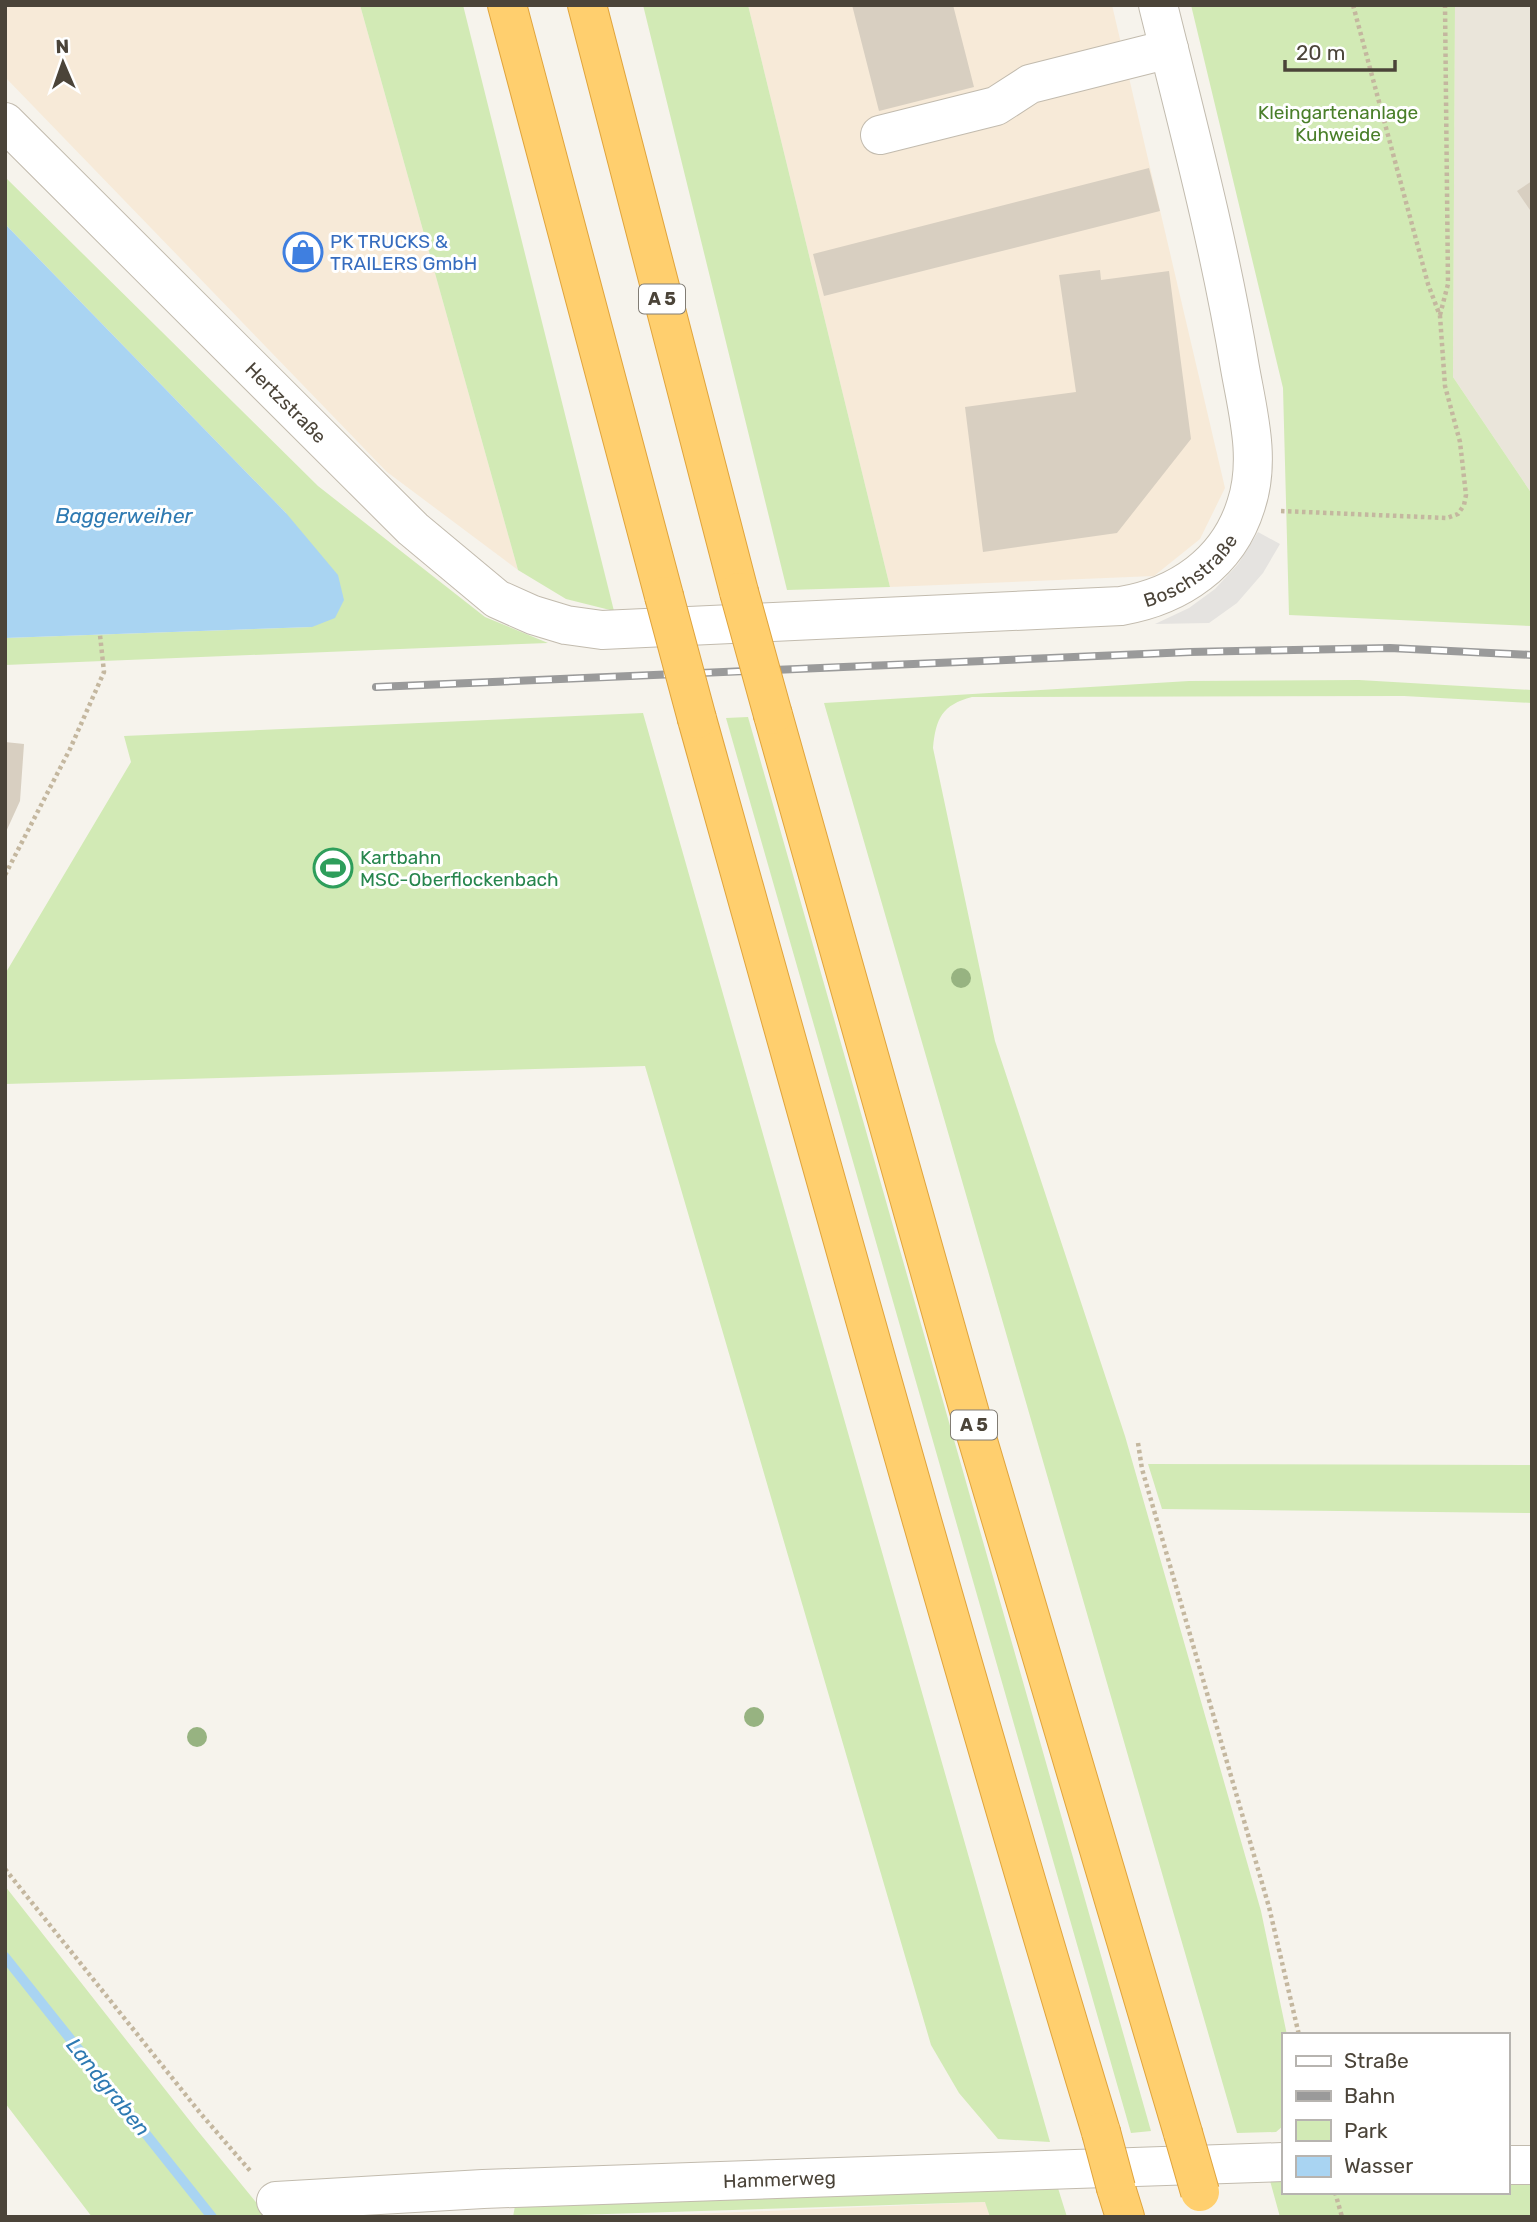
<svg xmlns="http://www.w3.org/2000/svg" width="1537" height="2222" font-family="Rubik,sans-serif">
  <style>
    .residential { fill: #eae5da }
    .commercial { fill: #f7ead8 }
    .green { fill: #d2eab5 }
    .parking { fill: #e5e3e0 }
    .water { fill: #a9d4f2 }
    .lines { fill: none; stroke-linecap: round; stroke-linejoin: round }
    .stream { stroke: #a9d4f2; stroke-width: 10 }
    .building { fill: #d8cfc1 }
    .minor-casing { stroke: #c2bbae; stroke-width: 40 }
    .highway-casing { stroke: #e0a43c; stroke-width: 40 }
    .path { stroke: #c4b79f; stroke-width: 4.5; stroke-dasharray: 3.5 3.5; stroke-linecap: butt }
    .minor { stroke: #fff; stroke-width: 38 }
    .highway { stroke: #ffcf6e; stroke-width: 38 }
    .rail-casing { stroke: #9a9a9a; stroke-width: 8 }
    .rail { stroke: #fff; stroke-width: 5; stroke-dasharray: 16; stroke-linecap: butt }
    .highway-bridge-casing { stroke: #e0a43c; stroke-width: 40; stroke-linecap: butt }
    .highway-bridge { stroke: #ffcf6e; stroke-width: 38 }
    .tree { fill: #97b381 }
    .labels { text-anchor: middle; stroke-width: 6; stroke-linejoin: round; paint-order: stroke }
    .shield { fill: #fff; stroke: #817c74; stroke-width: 2 }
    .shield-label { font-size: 18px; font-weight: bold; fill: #4b4439 }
    .park-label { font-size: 19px; fill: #4a7f2a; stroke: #fff }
    .shop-label { font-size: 19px; fill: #366cbe; stroke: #fff; text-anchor: start }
    .street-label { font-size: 19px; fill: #4b4439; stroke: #fff }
    .leisure-label { font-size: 19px; fill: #27864d; stroke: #fff; text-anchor: start }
    .water-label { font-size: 21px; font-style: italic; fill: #2e7ab2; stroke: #fff }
  </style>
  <rect width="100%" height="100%" fill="#f6f3ec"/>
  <path class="residential" d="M1455,5h77v489l-79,-117z"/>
  <path class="commercial" d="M5,5h355l158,565 -131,-98 -382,-395z
    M748,5h364l113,483 -25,51 -46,37 -264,11z
    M986,2202l4,15h-372z"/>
  <path class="green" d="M360,5h103l151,606 -48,-12 -48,-29z
    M643,5h105l142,582 -103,3z
    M1191,5h264l-2,372 79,117v132l-243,-11 -6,-227z
    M5,177l313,309 167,131 63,26 -543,22v-27l307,-11 -26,-114 -281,-289z
    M1359,680l173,10v13l-128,-7 -432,1c-30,8 -36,21 -39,51l62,293 130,395 136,475 26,124h-4v91l-7,6 -39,1 -413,-1430 365,-22z
    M643,713l407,1429 -52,-3 -39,-46 -28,-48 -286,-979 -640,18v-110l126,-212 -7,-26z
    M748,717l403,1414 -20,2 -405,-1415z
    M1148,1464l384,1v48l-370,-4z
    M5,1886l192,244 71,87h-176l-87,-114z
    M1507,2171l25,2v44h-252l-11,-40 14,-2v17h224z
    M1053,2172l14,45h-77l-5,-15 -472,15 5,-28z"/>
  <path class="parking" d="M1258,532l22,12 -17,29 -26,30 -28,20 -54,1 34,-16 26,-19 23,-25z"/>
  <path class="water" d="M5,224l281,289 52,62 6,25 -9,18 -23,9 -307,11z"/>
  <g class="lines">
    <path class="stream" d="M5,1957l207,260"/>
  </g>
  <path class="building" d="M852,5h101l21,82 -95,24z
    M1149,168l11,43 -336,85 -11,-42z
    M1532,181v32l-15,-22z
    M1100,270l1,10 68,-9 22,168 -74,94 -134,19 -18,-145 111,-15 -17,-117z
    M5,742l19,2 -4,57 -15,33z"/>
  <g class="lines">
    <defs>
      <g id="minor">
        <path id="s1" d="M5,122l408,407 84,70 36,16 33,10 36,5 519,-24c58,-10 107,-43 125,-101 15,-45 2,-92 -6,-137 -20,-122 -52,-242 -82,-363"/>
        <path d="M880,135l116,-29 34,-22 139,-35"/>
        <path d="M1507,2165h25"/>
        <path id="s2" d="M276,2201l207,-12 800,-27"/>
      </g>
      <path id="highway" d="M507,5l157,591
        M587,5l152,587
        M773,715l199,706 211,712
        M697,719c132,472 262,944 404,1413
        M1116,2188l9,29"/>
    </defs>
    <use href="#minor" class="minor-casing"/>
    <use href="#highway" class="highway-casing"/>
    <path class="path" d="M1440,315l8,-31 -3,-279
      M1281,511l166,7 11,-4 6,-9 2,-10 -6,-53 -15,-56 -5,-70 -12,-32 -75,-279
      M5,875l65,-126 34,-77 -4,-37
      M1138,1443l4,26 127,438 30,128
      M5,1869l196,245 51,59
      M1335,2192l7,25"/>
    <use href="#minor" class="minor"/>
    <use href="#highway" class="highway"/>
    <defs>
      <path id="rail" d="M376,687l814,-35 200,-4 142,7"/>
    </defs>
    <use href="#rail" class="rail-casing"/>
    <use href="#rail" class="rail"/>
    <defs>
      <path id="highway-bridge" d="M739,592l34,123
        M664,596l33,123
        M1101,2132l15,56
        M1183,2133l17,59"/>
    </defs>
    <use href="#highway-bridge" class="highway-bridge-casing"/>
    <use href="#highway-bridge" class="highway-bridge"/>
  </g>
  <g class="tree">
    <circle cx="961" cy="978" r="10"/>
    <circle cx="754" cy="1717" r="10"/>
    <circle cx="197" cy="1737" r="10"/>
  </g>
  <defs>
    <symbol id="shop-ring" viewBox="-11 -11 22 22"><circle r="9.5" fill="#fff" stroke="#3f7fe0" stroke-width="1.5"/><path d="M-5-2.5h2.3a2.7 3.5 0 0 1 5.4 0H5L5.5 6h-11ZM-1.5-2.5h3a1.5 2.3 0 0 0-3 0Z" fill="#3f7fe0"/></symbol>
    <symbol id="stadium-ring" viewBox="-11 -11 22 22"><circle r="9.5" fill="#fff" stroke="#2e9e5b" stroke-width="1.5"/><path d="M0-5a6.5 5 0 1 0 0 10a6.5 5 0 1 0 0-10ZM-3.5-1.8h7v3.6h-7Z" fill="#2e9e5b"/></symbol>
  </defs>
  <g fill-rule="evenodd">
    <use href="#shop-ring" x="281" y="230" width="44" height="44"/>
    <use href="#stadium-ring" x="311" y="846" width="44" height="44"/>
  </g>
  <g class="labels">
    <g class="shield">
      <rect x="639" y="284.5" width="46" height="29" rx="5"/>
      <rect x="951" y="1410.5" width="46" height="29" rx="5"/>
    </g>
    <g class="shield-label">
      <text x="662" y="305">A 5</text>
      <text x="974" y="1431">A 5</text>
    </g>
    <g class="park-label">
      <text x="1338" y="119">Kleingartenanlage<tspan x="1338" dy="22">Kuhweide</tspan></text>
    </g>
    <g class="shop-label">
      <text x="330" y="248">PK TRUCKS &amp;<tspan x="330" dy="22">TRAILERS GmbH</tspan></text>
    </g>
    <g class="street-label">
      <text dy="7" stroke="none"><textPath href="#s1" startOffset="397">Hertzstraße</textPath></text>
      <text dy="7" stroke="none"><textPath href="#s1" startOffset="1395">Boschstraße</textPath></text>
      <text dy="7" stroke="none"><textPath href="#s2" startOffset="504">Hammerweg</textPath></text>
    </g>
    <g class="leisure-label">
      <text x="360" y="864">Kartbahn<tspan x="360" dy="22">MSC-Oberflockenbach</tspan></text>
    </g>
    <g class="water-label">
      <text x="124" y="523">Baggerweiher</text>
      <text transform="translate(108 2087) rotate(51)" y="7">Landgraben</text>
    </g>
  </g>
  <rect width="1537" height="2222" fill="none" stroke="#4b4439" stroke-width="14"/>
  <rect x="1282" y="2033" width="228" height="161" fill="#ffffff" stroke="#b7b4b0" stroke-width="2"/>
  <rect x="1296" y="2056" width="35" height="10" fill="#ffffff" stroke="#b7b4b0" stroke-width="2"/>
  <text x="1344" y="2068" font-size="21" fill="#4b4439">Straße</text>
  <rect x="1296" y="2091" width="35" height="10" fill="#9a9a9a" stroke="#b7b4b0" stroke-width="2"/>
  <text x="1344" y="2103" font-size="21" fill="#4b4439">Bahn</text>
  <rect x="1296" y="2120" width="35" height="21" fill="#d2eab5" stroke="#b7b4b0" stroke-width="2"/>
  <text x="1344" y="2138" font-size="21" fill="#4b4439">Park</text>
  <rect x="1296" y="2156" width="35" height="21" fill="#a9d4f2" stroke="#b7b4b0" stroke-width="2"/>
  <text x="1344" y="2173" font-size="21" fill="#4b4439">Wasser</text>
  <g transform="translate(63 63) rotate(358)" stroke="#ffffff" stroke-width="5" paint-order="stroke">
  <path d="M0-5L12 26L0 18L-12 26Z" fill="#4b4439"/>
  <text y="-10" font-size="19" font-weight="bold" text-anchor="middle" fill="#4b4439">N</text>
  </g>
  <path d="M1285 60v10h110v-10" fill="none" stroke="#4b4439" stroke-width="3.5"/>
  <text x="1296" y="60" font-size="21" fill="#4b4439" stroke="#ffffff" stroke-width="5" paint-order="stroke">20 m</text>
</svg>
